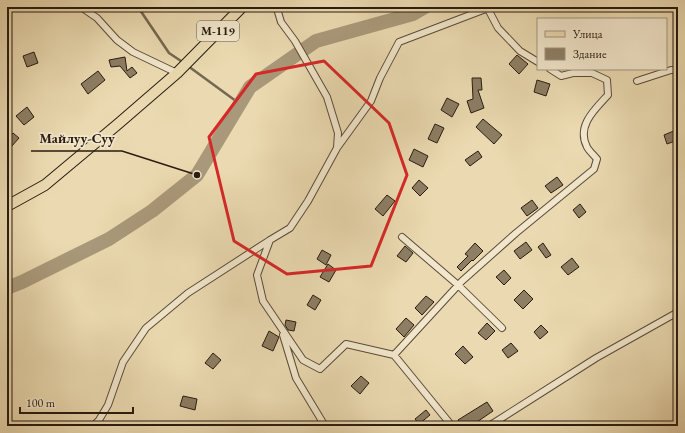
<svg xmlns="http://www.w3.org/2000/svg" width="685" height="433" font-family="'EB Garamond',serif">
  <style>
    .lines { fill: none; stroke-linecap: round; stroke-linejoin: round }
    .stream { stroke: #756750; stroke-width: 2.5 }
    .river { stroke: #a9997a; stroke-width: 14 }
    .building { fill: #8d7e64; stroke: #281b10 }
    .street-casing { stroke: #594b38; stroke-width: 8 }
    .primary-casing { stroke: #281b10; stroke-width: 12 }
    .street { stroke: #f2e7cc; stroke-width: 6 }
    .primary { stroke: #ebdab1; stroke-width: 10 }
    .marked { fill: none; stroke: #d62828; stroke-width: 3; stroke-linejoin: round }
    .labels { text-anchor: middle; stroke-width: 3.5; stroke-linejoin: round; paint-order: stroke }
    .shield { fill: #f2e7cc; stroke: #655848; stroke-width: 1 }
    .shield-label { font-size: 12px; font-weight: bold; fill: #281b10 }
    .leader { fill: none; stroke: #281b10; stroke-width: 1.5 }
    .callout-dot { fill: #281b10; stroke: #f2e7cc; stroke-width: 1.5 }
    .callout-label { font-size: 14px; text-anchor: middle; font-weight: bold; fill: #281b10; stroke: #f2e7cc; stroke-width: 3.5; stroke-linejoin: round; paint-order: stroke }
  </style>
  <rect width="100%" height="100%" fill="#ebdab1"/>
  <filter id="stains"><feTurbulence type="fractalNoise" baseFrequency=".005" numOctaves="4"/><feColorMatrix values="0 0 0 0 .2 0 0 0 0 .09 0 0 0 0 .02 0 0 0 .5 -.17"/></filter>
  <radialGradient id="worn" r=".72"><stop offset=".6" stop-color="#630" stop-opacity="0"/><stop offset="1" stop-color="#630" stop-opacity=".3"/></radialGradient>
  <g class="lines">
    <path class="stream" d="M138,7l31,46 15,10
      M188,66l52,38"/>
    <path class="river" d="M7,288l15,-6 87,-43 43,-28 45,-36 53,-88 66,-46 97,-27 12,-7"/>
  </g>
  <path class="building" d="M34,52l4,11 -11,4 -4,-11z
    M517,55l11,9 -9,10 -10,-10z
    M125,57l2,14 5,-4 5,6 -7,5 -10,-12 -9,1 -2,-7z
    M98,71l7,9 -17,14 -7,-10z
    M472,78h9l1,12h-4l6,18 -13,5 -4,-12 6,-2z
    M537,80l13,4 -4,12 -12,-4z
    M447,98l12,6 -7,13 -11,-7z
    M27,107l7,10 -10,8 -8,-9z
    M483,119l19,16 -8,9 -18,-17z
    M435,124l9,4 -7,15 -9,-4z
    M676,130l2,10 -11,4 -3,-9z
    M13,133l6,5 -8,9 -4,-3v-4z
    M414,149l14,7 -5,11 -14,-7z
    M478,151l4,6 -12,9 -5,-6z
    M557,177l6,8 -12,8 -6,-7z
    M419,180l9,8 -8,8 -8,-8z
    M387,195l8,6 -12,15 -8,-7z
    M532,200l6,8 -11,8 -6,-8z
    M580,204l6,8 -7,6 -6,-8z
    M526,242l6,8 -12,9 -6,-8z
    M475,243l8,8 -10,10 -1,-1 -11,11 -4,-4 11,-11 -3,-2z
    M543,243l8,12 -5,3 -8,-11z
    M405,246l8,7 -7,9 -9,-6z
    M322,250l9,5 -5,10 -9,-6z
    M572,258l7,9 -11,8 -7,-8z
    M328,264l8,6 -7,12 -9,-5z
    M504,270l7,8 -7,7 -8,-8z
    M524,290l9,9 -10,10 -9,-9z
    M313,295l8,5 -6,10 -8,-5z
    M426,296l8,6 -12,13 -7,-7z
    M406,318l8,7 -10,12 -8,-8z
    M286,320l10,2 -2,9 -6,-1 -3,-5z
    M487,323l8,8 -9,9 -8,-7z
    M541,325l7,7 -8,7 -6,-7z
    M269,331l10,6 -6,14 -11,-5z
    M511,343l7,8 -10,7 -6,-8z
    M463,346l10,11 -8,7 -10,-10z
    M213,353l8,7 -8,9 -8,-6z
    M361,376l8,7 -9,11 -9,-8z
    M183,396l14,3 -2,11 -15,-4z
    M487,402l6,9 -22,15h-9l-4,-6z
    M426,410l4,5 -11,9 -4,-5z"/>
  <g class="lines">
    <defs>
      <path id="street" d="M81,7l16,11 20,22 16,12 44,21
        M280,7l-2,5 3,10 14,19 32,56 11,36 -1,15 -29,53 -18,27 -20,12 -13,35 6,26 40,59 17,9 26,-25 48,11 58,71
        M7,8l3,-1
        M488,9l10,19 22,23 18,11
        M637,81l34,-11h7
        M337,148l34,-47 9,-23 19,-36 92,-35
        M402,237l56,48 44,43
        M283,335l13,43 29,48
        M394,355l68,-74 54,-48 78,-64 3,-10c-3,-4 -8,-8 -10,-12 -11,-21 8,-38 21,-52l-1,-15 -15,-7h-19l-12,3 -11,-7
        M93,426l6,-6 9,-15 15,-43 23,-34 42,-35 82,-53
        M489,426l107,-68 82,-46"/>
      <path id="primary" d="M7,206l38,-21 73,-61 59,-51 65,-66"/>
    </defs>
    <use href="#street" class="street-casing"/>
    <use href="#primary" class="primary-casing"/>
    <use href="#street" class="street"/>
    <use href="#primary" class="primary"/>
  </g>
  <path class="marked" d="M324,61l65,62 18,52 -36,91 -84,8 -53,-33 -25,-104 47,-63z"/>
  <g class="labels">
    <rect class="shield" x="197" y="21" width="42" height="20" rx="3"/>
    <g class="shield-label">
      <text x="218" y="35">М-119</text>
    </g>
  </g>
  <path class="leader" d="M197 175L122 151H31"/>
  <circle class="callout-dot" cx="197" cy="175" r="4"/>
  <g class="callout-label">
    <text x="77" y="143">Майлуу-Суу</text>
  </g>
  <rect width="685" height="433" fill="none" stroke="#ebdab1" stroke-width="24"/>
  <rect x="8" y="8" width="669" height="417" fill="none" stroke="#281b10" stroke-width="2"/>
  <rect x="12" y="12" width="661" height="409" fill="none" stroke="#281b10"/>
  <rect x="537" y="18" width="130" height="52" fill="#f2e7cc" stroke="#a19581"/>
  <rect x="545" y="31" width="20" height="6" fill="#ebdab1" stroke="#a19581"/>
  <text x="573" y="38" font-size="12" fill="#281b10">Улица</text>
  <rect x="545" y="48" width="20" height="12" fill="#8d7e64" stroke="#a19581"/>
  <text x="573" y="58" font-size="12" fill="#281b10">Здание</text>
  <path d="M20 407v6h113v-6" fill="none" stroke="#281b10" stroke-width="2"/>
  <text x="26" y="407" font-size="12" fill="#281b10" stroke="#f2e7cc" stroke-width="3" paint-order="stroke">100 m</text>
  <rect width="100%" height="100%" filter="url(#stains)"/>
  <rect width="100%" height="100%" fill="url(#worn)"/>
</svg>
